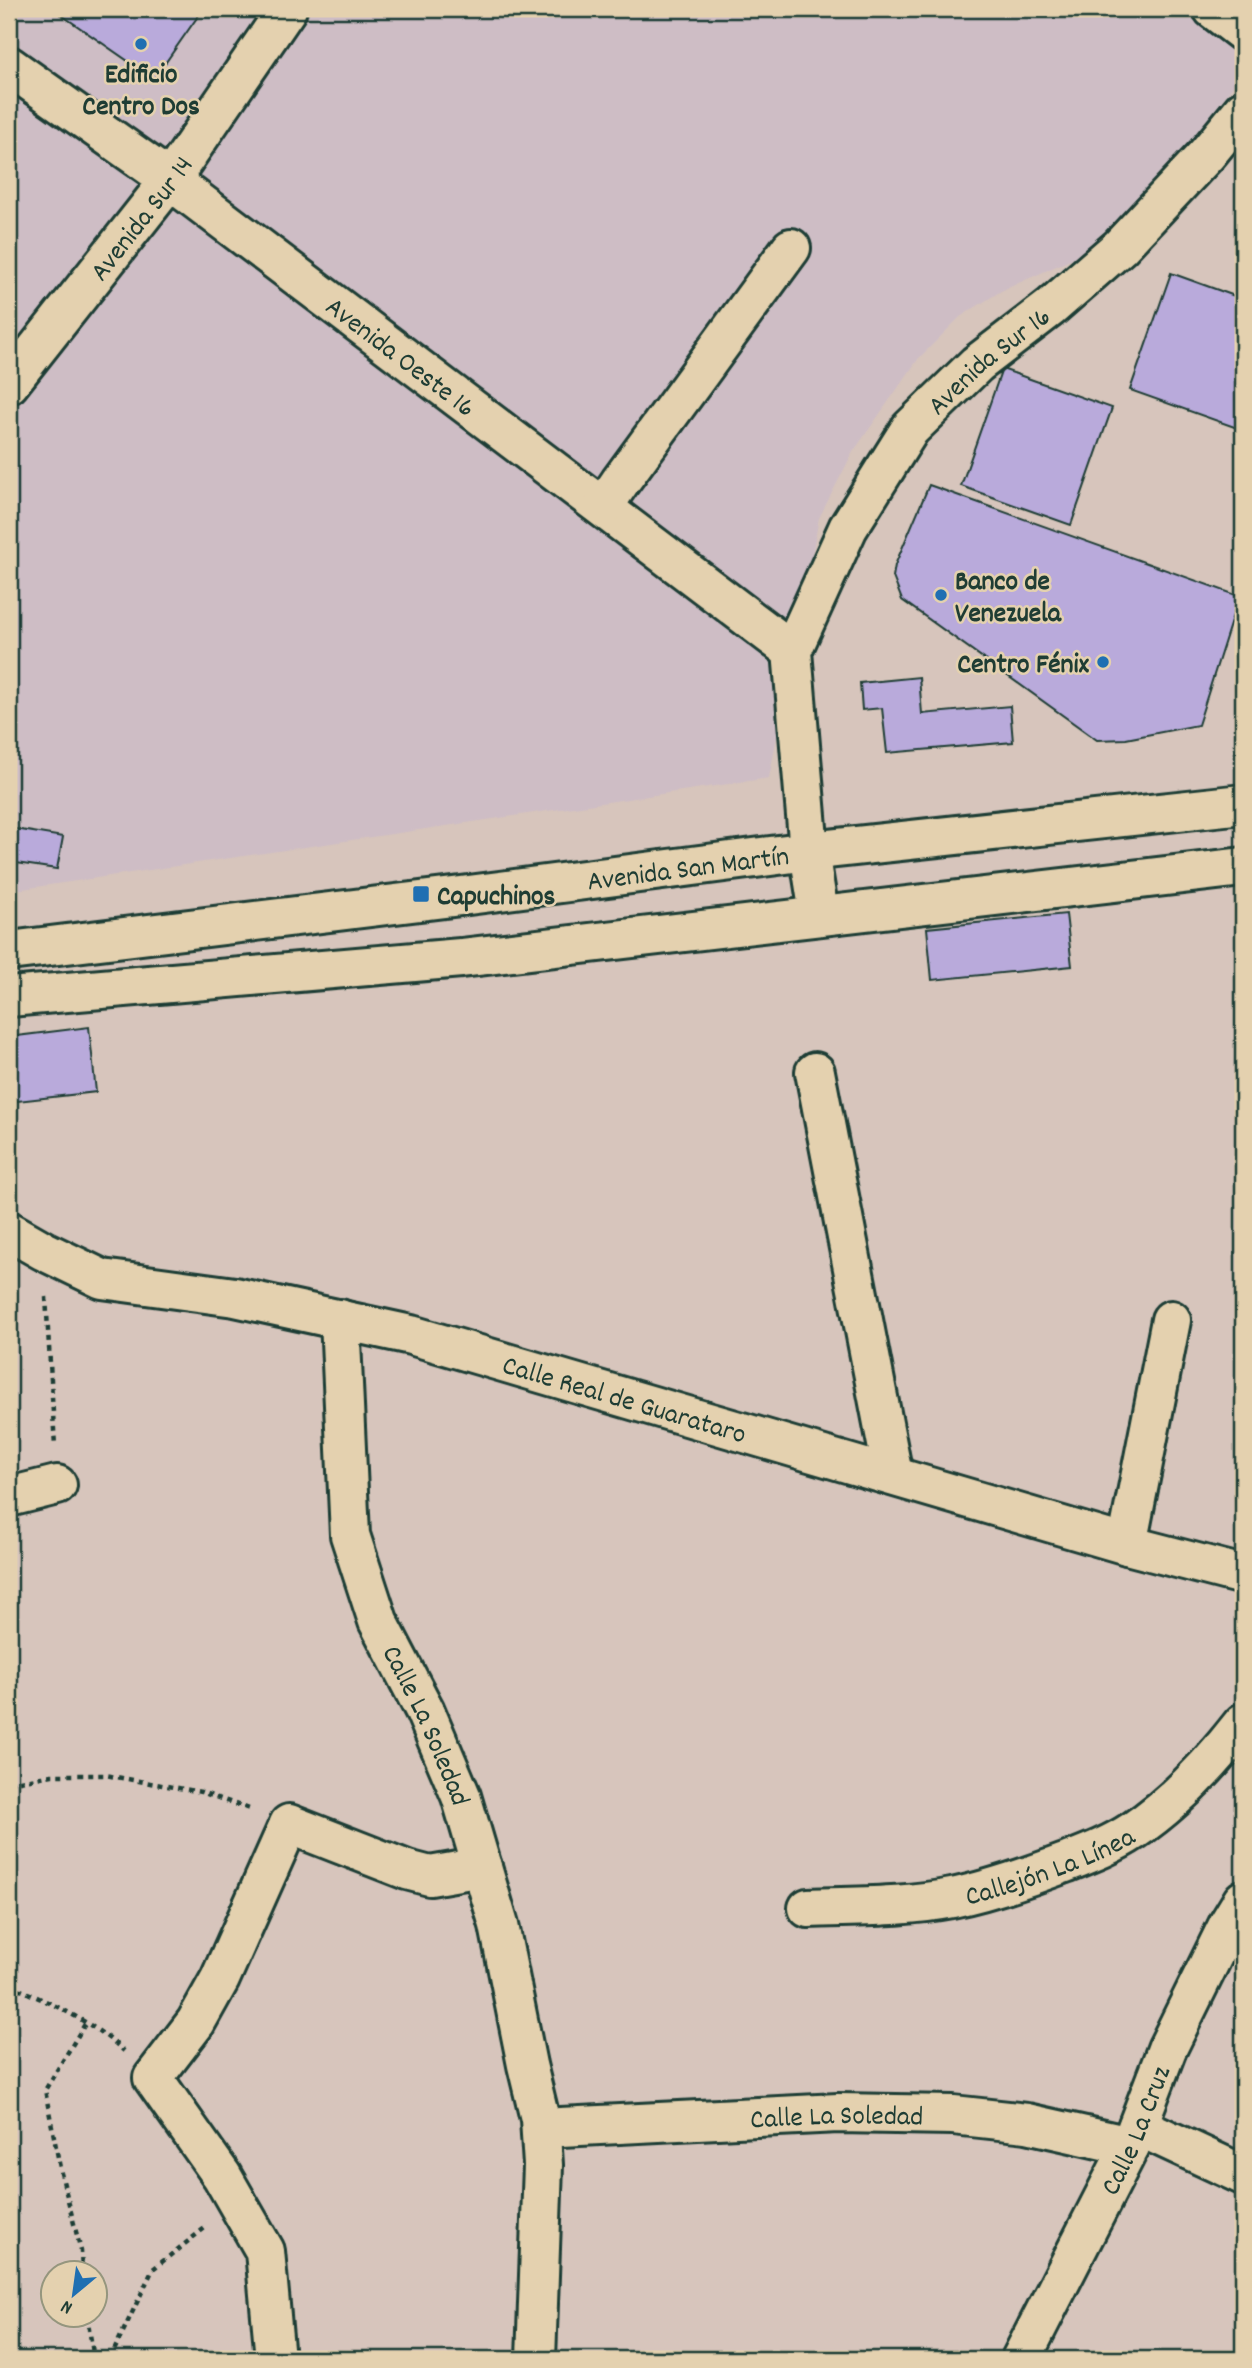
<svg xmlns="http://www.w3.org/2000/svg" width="1252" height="2368" font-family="Dekko,sans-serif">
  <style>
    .built { fill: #cebdc5 }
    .building { fill: #b9aadb; stroke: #1f3d34; stroke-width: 2 }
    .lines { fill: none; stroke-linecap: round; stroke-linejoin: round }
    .minor-casing { stroke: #1f3d34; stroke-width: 44 }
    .major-casing { stroke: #1f3d34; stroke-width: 44 }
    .path { stroke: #1f3d34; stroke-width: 4.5; stroke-dasharray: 5 5; stroke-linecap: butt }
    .minor { stroke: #e4d1af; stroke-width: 38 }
    .major { stroke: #e4d1af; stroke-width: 38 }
    .poi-dot { fill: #1f6fb2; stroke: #e4d1af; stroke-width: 2.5 }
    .labels { text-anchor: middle; stroke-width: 5; stroke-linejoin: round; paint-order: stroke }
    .poi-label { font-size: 28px; font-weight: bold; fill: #1f3d34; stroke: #e4d1af; text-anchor: start }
    .street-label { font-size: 28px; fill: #1f3d34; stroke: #e4d1af }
  </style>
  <rect width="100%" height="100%" fill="#d7c5bc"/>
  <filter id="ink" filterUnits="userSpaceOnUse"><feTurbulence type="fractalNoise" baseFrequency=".0143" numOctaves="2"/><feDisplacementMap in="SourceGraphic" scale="14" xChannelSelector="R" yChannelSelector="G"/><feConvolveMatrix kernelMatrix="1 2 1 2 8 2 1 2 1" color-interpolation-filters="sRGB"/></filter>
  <g filter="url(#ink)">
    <path class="built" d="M9,9h1234v64l-124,165 -118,53 -41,26 -41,41 -66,94 -34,66 -50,260 -760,113z"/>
    <path class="building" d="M53,9h150l-49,70z
      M1171,273l72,26v121l-3,9 -110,-39z
      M1002,369l110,39 -41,117 -110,-39z
      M929,485l310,111 -41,129 -72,14 -29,1 -195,-140 -9,-23 2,-12z
      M919,677l3,37 88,-8 3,36 -126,11 -5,-45 -20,2 -2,-27z
      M9,828l54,9 -6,32 -48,-7z
      M1066,914l6,52 -140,14 -5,-52z
      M89,1027l7,65 -87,10v-65z"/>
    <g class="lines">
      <defs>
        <g id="minor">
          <path d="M1213,9l30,23"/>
          <path id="s1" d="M9,66l161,114 622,471"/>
          <path id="s2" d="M9,384l161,-204 117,-171"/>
          <path d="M603,507l17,-25 171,-234"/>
          <path id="s3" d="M819,914l-10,-63 -17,-200 56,-123 62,-99 67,-65 73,-56 70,-61 87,-93 36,-44"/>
          <path d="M815,1072l78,403"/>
          <path id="s4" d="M9,1231l35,20 58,28 133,18 176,38 716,210 116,30"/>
          <path id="s5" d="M340,1319l10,216 28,86 47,90 36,85 38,129 28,140 13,54 3,46 -7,194"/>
          <path d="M9,1497l48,-12"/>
          <path d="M1127,1545l44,-225"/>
          <path id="s6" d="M808,1908c48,-2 97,-1 144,-10 39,-8 76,-21 113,-35 23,-9 47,-18 68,-32 42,-28 79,-68 110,-108"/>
          <path d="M1138,2126l105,49"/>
          <path id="s7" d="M541,2128l297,-15 115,2 74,8 103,23"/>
          <path d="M275,2359l-10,-108 -43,-75 -69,-98 43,-56 24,-43 69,-155 118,46 23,6 52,-9"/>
          <path id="s8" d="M1021,2359l109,-213 37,-97 62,-126 14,-23"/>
        </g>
        <g id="major">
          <path id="s9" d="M9,951l444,-54 356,-46 434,-47"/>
          <path d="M9,997l452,-39 782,-91"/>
        </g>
      </defs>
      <use href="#minor" class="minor-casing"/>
      <use href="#major" class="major-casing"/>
      <path class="path" d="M46,1297l9,149
        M9,1783l43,-8h53l96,17 51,18
        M9,1985c41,17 82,36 115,66
        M82,2274l-1,-23 -20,-78 -16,-83 40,-66
        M87,2316l7,43
        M110,2359l43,-90 53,-42"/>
      <use href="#minor" class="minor"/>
      <use href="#major" class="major"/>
    </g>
  </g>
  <g class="poi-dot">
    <circle cx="141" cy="44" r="7"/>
    <circle cx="941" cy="595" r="7"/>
    <circle cx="1103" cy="662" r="7"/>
    <rect x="412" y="885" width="18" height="18" rx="3.5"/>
  </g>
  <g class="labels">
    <g class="poi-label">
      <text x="141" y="82" text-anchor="middle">Edificio<tspan x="141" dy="32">Centro Dos</tspan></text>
      <text x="955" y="589">Banco de<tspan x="955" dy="32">Venezuela</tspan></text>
      <text x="1089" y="672" text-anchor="end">Centro Fénix</text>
      <text x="437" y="904">Capuchinos</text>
    </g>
    <g class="street-label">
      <text dy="10" stroke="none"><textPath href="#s2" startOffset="212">Avenida Sur 14</textPath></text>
      <text dy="10" stroke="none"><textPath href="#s1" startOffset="488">Avenida Oeste 16</textPath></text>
      <text dy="10" stroke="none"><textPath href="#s3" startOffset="621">Avenida Sur 16</textPath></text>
      <text dy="10" stroke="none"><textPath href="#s9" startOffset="684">Avenida San Martín</textPath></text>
      <text dy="10" stroke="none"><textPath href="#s4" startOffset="642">Calle Real de Guarataro</textPath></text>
      <text dy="10" stroke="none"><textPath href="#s5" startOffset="422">Calle La Soledad</textPath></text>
      <text dy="10" stroke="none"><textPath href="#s6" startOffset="247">Callejón La Línea</textPath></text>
      <text dy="10" stroke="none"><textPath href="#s7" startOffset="296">Calle La Soledad</textPath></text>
      <text dy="10" stroke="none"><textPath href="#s8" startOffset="256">Calle La Cruz</textPath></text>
    </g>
  </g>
  <rect width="1252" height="2368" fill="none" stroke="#e4d1af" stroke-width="35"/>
  <rect x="18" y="18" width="1217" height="2333" fill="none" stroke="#1f3d34" stroke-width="2.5" filter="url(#ink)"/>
  <g transform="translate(74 2294) rotate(209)"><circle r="33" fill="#e4d1af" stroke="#95967e" stroke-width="2"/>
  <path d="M0-5L12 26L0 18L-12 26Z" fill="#1f6fb2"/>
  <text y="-10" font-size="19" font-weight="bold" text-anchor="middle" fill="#1f3d34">N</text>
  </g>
</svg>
